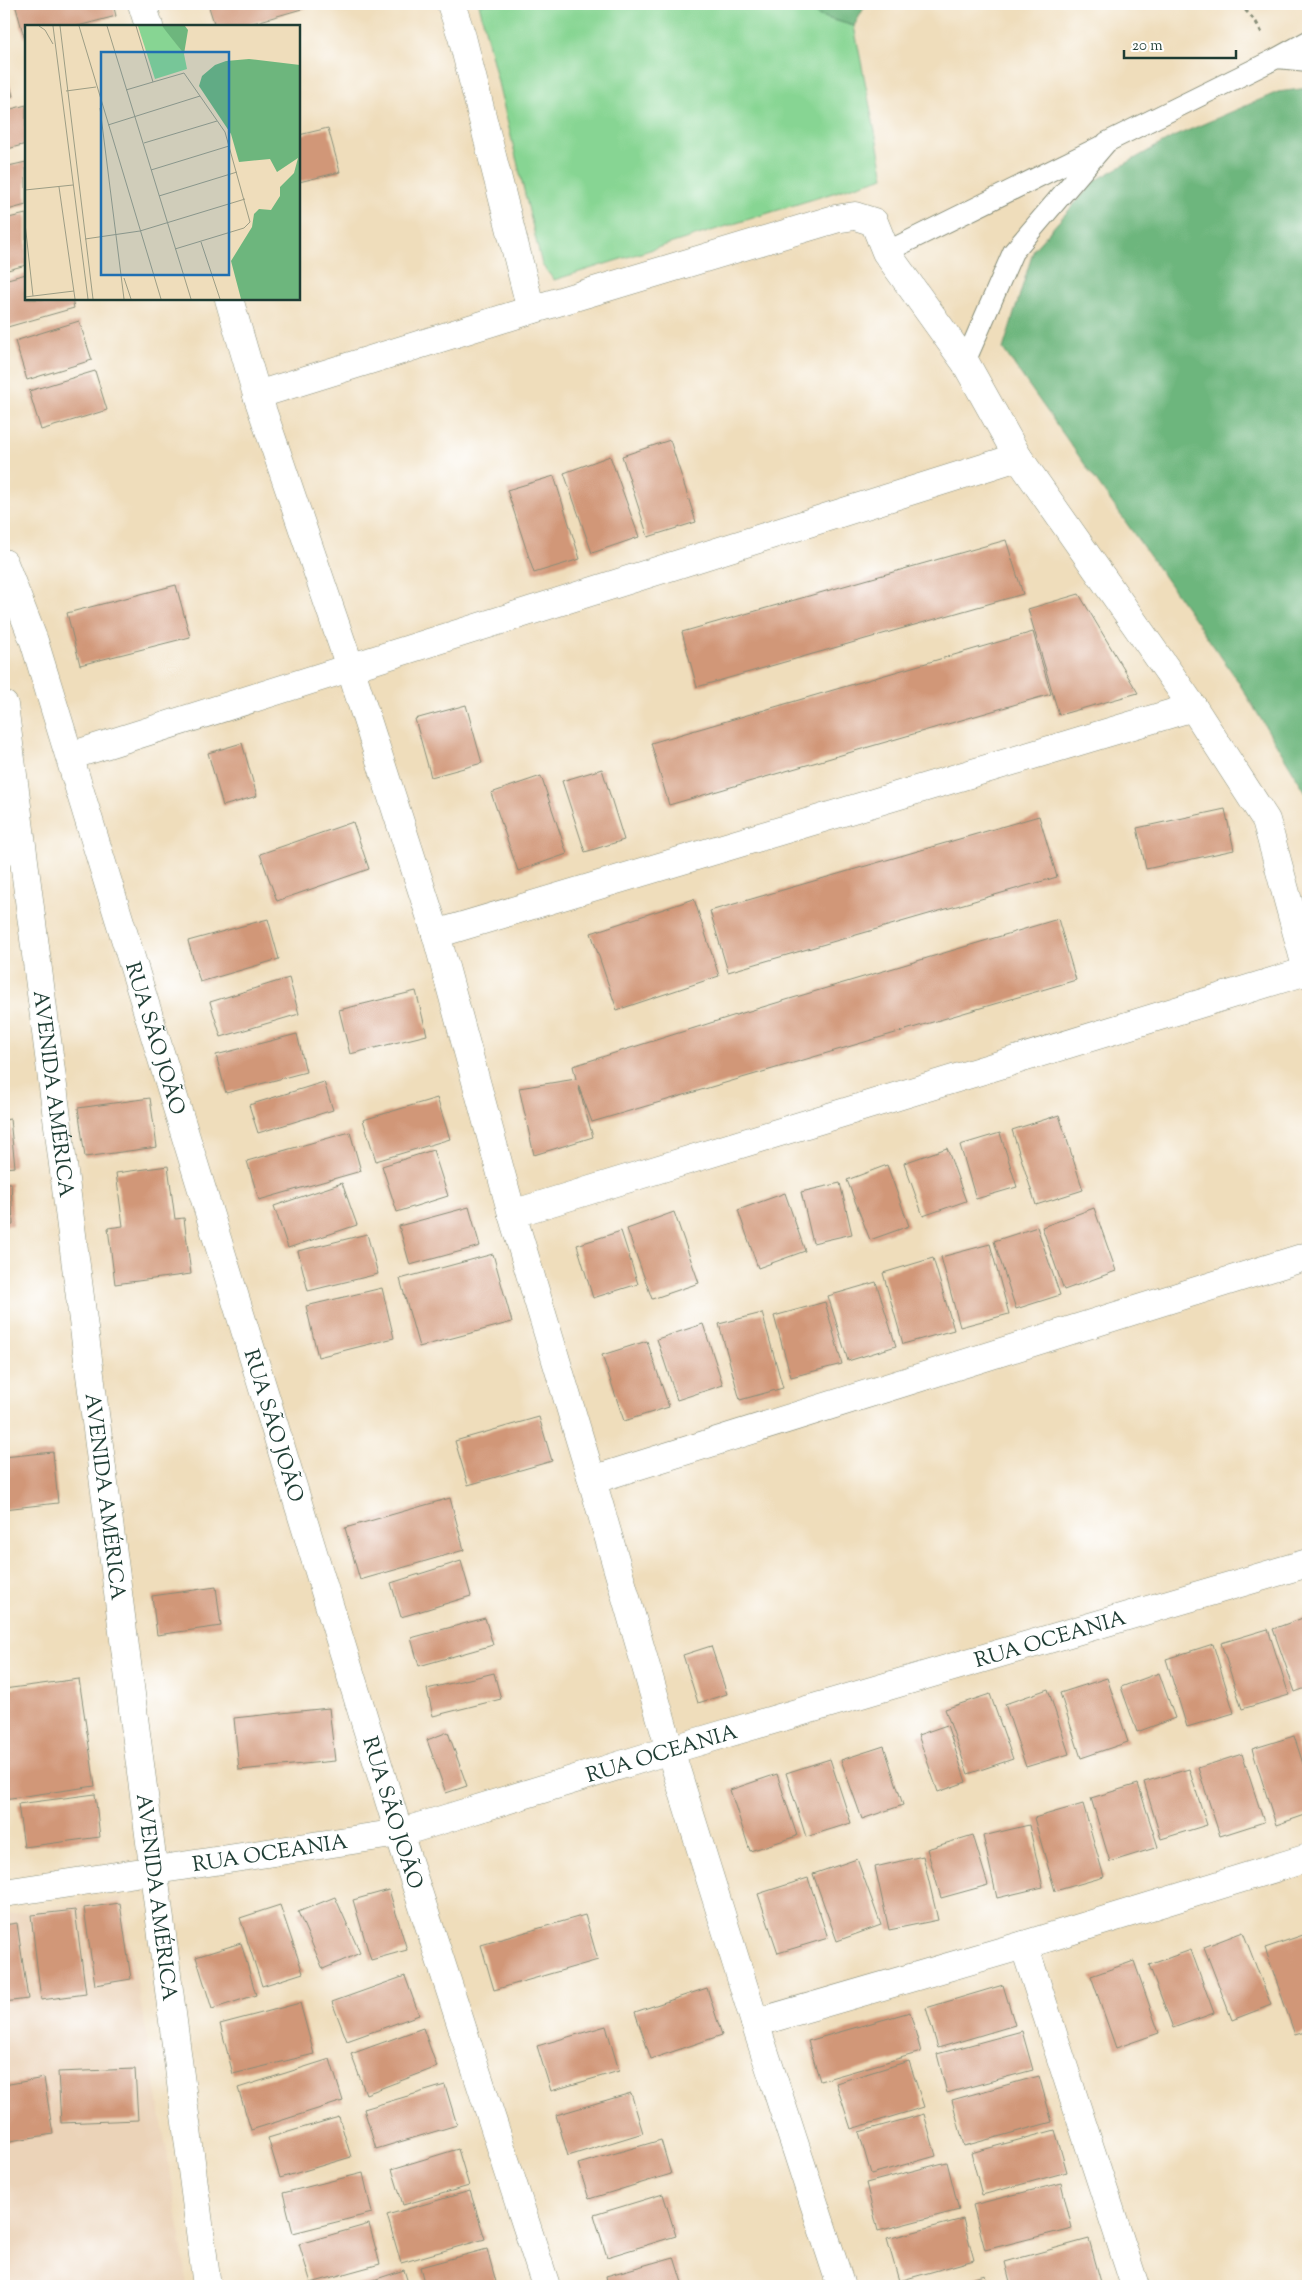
<svg xmlns="http://www.w3.org/2000/svg" width="1312" height="2290" font-family="'Sorts Mill Goudy',serif">
  <style>
    .built { fill: #ebd3b8 }
    .green { fill: #87d593; stroke: #538964 }
    .forest { fill: #6db67d; stroke: #467a58 }
    .building { fill: #d19778 }
    .lines { fill: none; stroke-linecap: round; stroke-linejoin: round }
    .service-casing { stroke: #878d78; stroke-width: 22 }
    .minor-casing { stroke: #878d78; stroke-width: 29 }
    .path { stroke: #878d78; stroke-width: 3; stroke-dasharray: 4 4; stroke-linecap: butt }
    .service { stroke: #fff; stroke-width: 20 }
    .minor { stroke: #fff; stroke-width: 28 }
    .labels { text-anchor: middle; stroke-width: 4; stroke-linejoin: round; paint-order: stroke }
    .street-label { font-size: 21px; fill: #1f3d34; stroke: #fff }
    .inset-road { fill: none; stroke: #9c9d85; stroke-width: 1 }
    .view { fill: #1f6fb2; fill-opacity: 0.15; stroke: #1f6fb2; stroke-width: 2.5 }
    .inset-edge { fill: none; stroke: #1f3d34; stroke-width: 2.5 }
  </style>
  <rect width="100%" height="100%" fill="#fff"/>
  <filter id="ink" filterUnits="userSpaceOnUse"><feTurbulence type="fractalNoise" baseFrequency=".02" numOctaves="2"/><feDisplacementMap in="SourceGraphic" scale="10" xChannelSelector="R" yChannelSelector="G"/><feConvolveMatrix kernelMatrix="1 2 1 2 8 2 1 2 1" color-interpolation-filters="sRGB"/></filter>
  <filter id="wash" filterUnits="userSpaceOnUse"><feTurbulence type="fractalNoise" baseFrequency=".0096" numOctaves="4" result="noise"/><feDisplacementMap in="SourceGraphic" scale="20" xChannelSelector="R" yChannelSelector="G"/><feGaussianBlur stdDeviation="1.12" result="paint"/><feColorMatrix in="noise" values="0 0 0 0 0 0 0 0 0 0 0 0 0 0 0 0 0 1.4 0 .05"/><feComposite in="paint" operator="in"/></filter>
  <g filter="url(#wash)">
    <rect width="100%" height="100%" fill="#efddbb"/>
    <path class="built" d="M122,1897l51,289 14,100h-183v-371z"/>
    <path class="green" d="M479,4h334l4,11 37,11 30,151 -330,103 -12,-15z"/>
    <path class="forest" d="M813,4h53l-12,22 -37,-11z
      M1308,88v708l-74,-121 -231,-326 31,-100 61,-68 78,-44 105,-45z"/>
    <g id="blocks">
      <path class="building" d="M15,4h98l3,12 -38,10h-52l-1,14z
        M208,4h96l1,4 -62,18h-28z
        M4,63l9,33 -9,2z
        M26,105v39l-22,6v-39z
        M328,128l12,44 -41,10v-47z
        M26,162v43l-22,6v-44z
        M26,214v51l-22,6v-52z
        M26,274v25h46l2,9 -70,20v-48z
        M79,321l13,39 -65,20 -12,-39z
        M95,371l12,39 -66,20 -12,-39z
        M670,440l26,82 -48,15 -26,-81z
        M610,456l29,81 -47,16 -28,-80z
        M554,476l26,83 -46,14 -27,-83z
        M1006,540l17,54 -326,93 -15,-55z
        M176,585l14,52 -110,28 -13,-52z
        M1079,594l59,99 -79,22 -31,-106z
        M1033,632l18,62 -382,111 -18,-62z
        M466,705l16,58 -51,14 -16,-58z
        M242,743l15,53 -34,10 -15,-53z
        M602,769l22,71 -39,12 -23,-71z
        M541,776l26,78 -49,17 -27,-78z
        M1225,809l9,41 -88,19 -9,-41z
        M1039,816l18,61 -329,95 -18,-61z
        M353,822l16,47 -92,32 -17,-47z
        M694,899l25,77 -102,34 -26,-77z
        M268,919l11,40 -79,23 -12,-41z
        M1058,919l18,61 -484,142 -14,-37 15,52 -59,18 -15,-67 57,-9 -3,-13 163,-51z
        M289,978l10,36 -78,23 -11,-35z
        M416,991l11,44 -77,19 -11,-44z
        M297,1034l9,38 -80,21 -10,-38z
        M324,1082l9,28 -75,23 -9,-28z
        M150,1098l7,49 -72,10 -7,-49z
        M437,1098l13,41 -74,22 -13,-41z
        M1059,1115l24,75 -47,15 -24,-75z
        M10,1119l5,48 -11,1v-48z
        M350,1132l11,39 -102,29 -12,-39z
        M1000,1133l17,54 -41,12 -16,-54z
        M947,1148l19,53 -43,15 -19,-53z
        M433,1150l15,46 -51,16 -15,-46z
        M887,1165l22,61 -39,14 -23,-60z
        M168,1166l7,53 9,-1 7,56 -76,10 -7,-56 15,-2 -7,-53z
        M4,1183h7l2,42 -9,1z
        M342,1183l15,42 -69,23 -14,-42z
        M840,1183l12,51 -39,9 -12,-51z
        M785,1193l20,58 -47,17 -20,-58z
        M469,1207l11,39 -70,19 -11,-39z
        M1094,1208l22,63 -52,19 -22,-63z
        M674,1212l25,71 -47,16 -25,-70z
        M1037,1227l23,68 -44,14 -22,-68z
        M621,1231l17,53 -45,14 -16,-53z
        M367,1234l11,40 -70,17 -10,-40z
        M990,1244l19,70 -49,13 -19,-70z
        M493,1254l19,68 -93,25 -19,-68z
        M933,1258l21,72 -51,14 -20,-71z
        M876,1282l20,64 -48,15 -20,-65z
        M382,1288l12,50 -76,19 -12,-51z
        M825,1302l17,62 -51,13 -17,-61z
        M762,1313l21,75 -43,12 -21,-76z
        M703,1324l20,61 -46,15 -20,-61z
        M647,1341l22,66 -45,14 -22,-66z
        M539,1417l13,44 -84,24 -13,-44z
        M53,1452l5,51 -54,6v-52z
        M450,1498l14,52 -104,30 -15,-52z
        M461,1561l10,35 -70,21 -10,-34z
        M216,1587l5,39 -64,9 -5,-39z
        M1308,1616v71l-13,5 -22,-63z
        M485,1618l8,27 -74,21 -8,-28z
        M1268,1629l21,66 -47,14 -21,-66z
        M1213,1644l21,69 -47,14 -21,-68z
        M711,1646l16,48 -29,9 -15,-48z
        M494,1673l7,26 -68,17 -6,-27z
        M1159,1673l16,45 -38,14 -16,-45z
        M1107,1678l21,64 -47,16 -21,-65z
        M79,1679l16,107 -91,13v-110z
        M1048,1689l21,65 -43,13 -21,-63z
        M990,1694l23,65 -45,15 -23,-65z
        M329,1708l6,53 -96,9 -5,-52z
        M947,1725l19,57 -28,10 -20,-57z
        M448,1732l19,54 -21,7 -19,-53z
        M1294,1736l14,43v35l-32,11 -24,-76z
        M884,1746l19,59 -41,14 -21,-59z
        M1242,1754l22,68 -44,14 -22,-68z
        M830,1759l21,64 -45,14 -20,-64z
        M1189,1769l18,56 -46,14 -17,-57z
        M777,1774l20,62 -47,15 -20,-61z
        M1138,1784l20,63 -48,15 -19,-64z
        M95,1794l5,43 -76,10 -6,-43z
        M1083,1804l21,73 -49,14 -21,-73z
        M1029,1825l14,62 -46,11 -14,-62z
        M973,1835l15,50 -47,13 -14,-49z
        M923,1856l15,64 -49,10 -14,-63z
        M857,1859l24,66 -44,16 -24,-67z
        M808,1878l20,60 -50,15 -20,-59z
        M389,1890l18,60 -36,10 -18,-60z
        M335,1897l25,56 -37,16 -25,-57z
        M120,1903l11,76 -36,6 -11,-77z
        M280,1905l23,68 -41,13 -22,-68z
        M75,1910l11,84 -45,6 -10,-85z
        M585,1915l13,45 -104,30 -13,-45z
        M17,1923l11,76 -24,3v-77z
        M1243,1932l28,73 -39,15 -28,-73z
        M1306,1934l2,6v91l-13,4 -30,-87z
        M241,1943l15,52 -44,14 -16,-52z
        M1191,1950l23,63 -41,15 -24,-63z
        M1134,1961l25,72 -43,15 -25,-72z
        M405,1976l14,39 -72,26 -15,-39z
        M1003,1985l12,40 -77,23 -12,-40z
        M707,1988l15,47 -71,24 -16,-47z
        M300,2003l14,51 -81,20 -13,-50z
        M910,2012l11,40 -101,29 -12,-40z
        M606,2026l13,45 -68,20 -14,-45z
        M423,2028l14,39 -71,27 -15,-40z
        M1022,2031l11,39 -86,23 -10,-39z
        M330,2059l13,42 -92,29 -13,-42z
        M909,2061l15,46 -73,22 -15,-46z
        M135,2069l3,51 -77,3 -3,-51z
        M1039,2076l13,46 -88,24 -12,-46z
        M44,2078l9,56 -49,8v-57z
        M445,2085l12,40 -81,24 -12,-40z
        M631,2093l12,40 -75,23 -12,-41z
        M924,2114l12,42 -65,18 -12,-42z
        M339,2117l12,40 -71,21 -12,-40z
        M1055,2130l12,42 -85,23 -11,-42z
        M661,2140l10,34 -82,25 -11,-35z
        M458,2149l11,37 -66,19 -11,-36z
        M947,2162l12,48 -81,21 -12,-48z
        M363,2173l9,40 -79,20 -10,-40z
        M1061,2183l11,45 -87,22 -12,-45z
        M470,2191l15,48 -84,24 -14,-48z
        M663,2194l13,42 -69,21 -13,-42z
        M963,2219l11,41 -75,21 -12,-42z
        M369,2224l11,40 -69,19 -12,-39z
        M1089,2239l13,47h-91l-6,-24z
        M487,2249l9,33 -15,4h-56l-5,-19z
        M674,2257l9,29h-75l-2,-10z
        M404,2270l5,16h-54z
        M985,2275l3,11h-43z"/>
    </g>
  </g>
  <g filter="url(#ink)">
    <use href="#blocks" fill-opacity="0" stroke="#878d78" stroke-width="1"/>
    <g class="lines">
      <defs>
        <path id="service" d="M1277,58l31,-17
          M886,252l213,-105
          M965,362l48,-110 94,-110 170,-84 31,3"/>
        <g id="minor">
          <path d="M142,4l7,22"/>
          <path d="M451,4l11,33 69,273 304,-91 20,-3 19,6 12,30 79,110 53,95"/>
          <path d="M229,299l28,96 93,272 86,267 76,280 80,266 78,270 85,273 86,263"/>
          <path d="M257,395l274,-85"/>
          <path id="s1" d="M4,563l30,78 365,1192 147,453"/>
          <path id="s2" d="M4,705l203,1581"/>
          <path d="M70,756l948,-299 175,250 73,113 42,154"/>
          <path d="M436,934l757,-227"/>
          <path d="M512,1214l795,-243"/>
          <path d="M592,1480l716,-224"/>
          <path id="s3" d="M4,1893l395,-60 271,-83 638,-187"/>
          <path d="M1024,1945l111,341"/>
          <path d="M755,2023l269,-78 284,-87"/>
        </g>
      </defs>
      <use href="#service" class="service-casing"/>
      <use href="#minor" class="minor-casing"/>
      <path class="path" d="M1240,4l16,18 6,11"/>
      <use href="#service" class="service"/>
      <use href="#minor" class="minor"/>
    </g>
  </g>
  <g class="labels">
    <g class="street-label">
      <text dy="7" stroke="none"><textPath href="#s1" startOffset="499">RUA SÃO JOÃO</textPath></text>
      <text dy="7" stroke="none"><textPath href="#s2" startOffset="392">AVENIDA AMÉRICA</textPath></text>
      <text dy="7" stroke="none"><textPath href="#s1" startOffset="904">RUA SÃO JOÃO</textPath></text>
      <text dy="7" stroke="none"><textPath href="#s2" startOffset="798">AVENIDA AMÉRICA</textPath></text>
      <text dy="7" stroke="none"><textPath href="#s3" startOffset="1079">RUA OCEANIA</textPath></text>
      <text dy="7" stroke="none"><textPath href="#s3" startOffset="674">RUA OCEANIA</textPath></text>
      <text dy="7" stroke="none"><textPath href="#s1" startOffset="1309">RUA SÃO JOÃO</textPath></text>
      <text dy="7" stroke="none"><textPath href="#s3" startOffset="269">RUA OCEANIA</textPath></text>
      <text dy="7" stroke="none"><textPath href="#s2" startOffset="1202">AVENIDA AMÉRICA</textPath></text>
    </g>
  </g>
  <g transform="translate(25 25)">
    <rect width="275" height="275" fill="#efddbb"/>
    <path d="M113,1h24l5,5 17,23 3,15 -32,10z" fill="#87d593"/>
    <path d="M137,1h23l3,4 -4,24zM224,34l51,6v234h-59l-10,-38 21,-34 2,-13 5,-5 12,1 9,-14v-9l14,-14 4,-15 -21,14 -7,-13 -31,3 -8,-28 -32,-48 3,-10 13,-11 11,-4z" fill="#6db67d"/>
    <path class="inset-road" d="M14,1l6,4 8,14M28,1l35,273M35,1l33,273M54,1l82,273M82,1l84,273M111,1l17,56 31,-9 16,23M101,65l27,-8M41,66l30,-4M75,83l24,191M83,100l92,-29 25,36 25,90 -6,6 -69,21M119,118l73,-22M126,145l78,-24M34,162l16,112M0,165l48,-5M134,171l78,-24M0,198l8,73M60,214l55,-8 105,-32M176,217l19,57M99,253l7,21M0,272l49,-6"/>
    <path class="view" d="M76,27h128v223h-128z"/>
    <rect width="275" height="275" class="inset-edge"/>
  </g>
  <rect width="1312" height="2290" fill="none" stroke="#fff" stroke-width="20"/>
  <path d="M1124 50v8h112v-8" fill="none" stroke="#1f3d34" stroke-width="2.5"/>
  <text x="1132" y="50" font-size="15" fill="#1f3d34" stroke="#ffffff" stroke-width="4" paint-order="stroke">20 m</text>
</svg>
